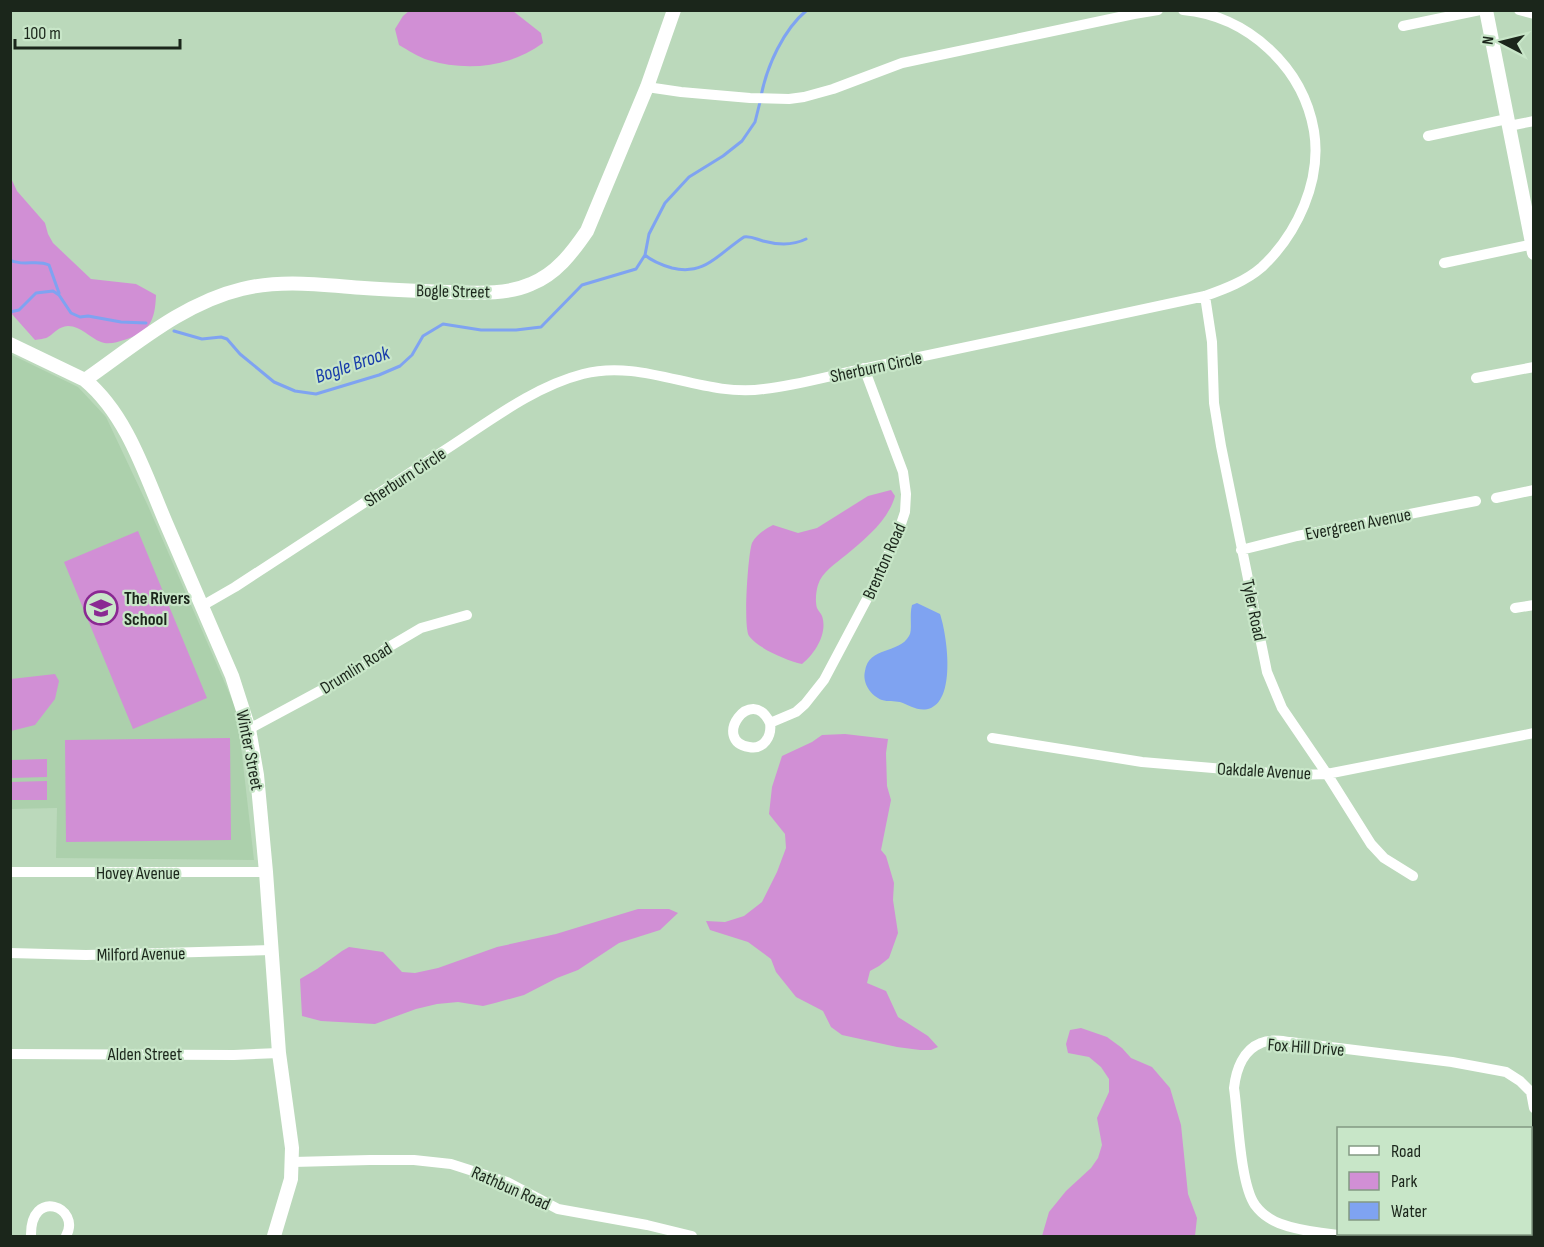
<svg xmlns="http://www.w3.org/2000/svg" width="1544" height="1247" font-family="'Sofia Sans Condensed',sans-serif">
  <style>
    .built { fill: #acd0ac }
    .green { fill: #d18fd5 }
    .water { fill: #7fa3f1 }
    .lines { fill: none; stroke-linecap: round; stroke-linejoin: round }
    .stream { stroke: #7fa3f1; stroke-width: 3 }
    .minor { stroke: #fff; stroke-width: 10 }
    .tertiary { stroke: #fff; stroke-width: 14 }
    .labels { text-anchor: middle; stroke-width: 4.5; stroke-linejoin: round; paint-order: stroke }
    .street-label { font-size: 18px; fill: #1b261b; stroke: #c8e6c8 }
    .poi-label { font-size: 18px; font-weight: bold; fill: #1b261b; stroke: #c8e6c8; text-anchor: start }
    .water-label { font-size: 20px; font-style: italic; fill: #173baa; stroke: #c8e6c8 }
  </style>
  <rect width="100%" height="100%" fill="#bbd9bb"/>
  <path class="built" d="M10,354l68,33 28,30 42,89 89,205 17,149 -198,-2 1,-50 -46,1z"/>
  <path class="green" d="M409,11h104l28,22 2,10c-32,24 -76,29 -115,17 -10,-3 -20,-10 -29,-15l-4,-16 8,-13z
    M10,176l7,15 28,32 3,11 5,9 38,36 45,5 20,11c-1,26 -6,37 -32,45 -6,2 -16,5 -23,2 -11,-4 -20,-16 -33,-16 -10,1 -12,6 -20,11 -3,2 -9,2 -13,3l-24,-27z
    M891,490l4,6c-7,25 -30,43 -49,59 -11,9 -24,17 -28,30 -2,6 -3,17 -1,23 1,3 4,5 5,8 6,17 -7,38 -20,48 -16,-4 -43,-15 -53,-28 -6,-9 -1,-82 3,-93 4,-8 13,-14 21,-18l25,8 19,-5 51,-32z
    M138,531l69,167 -74,31 -69,-167z
    M55,674l4,7 -4,18 -20,26 -24,6v-52z
    M845,734l43,5 -2,14 1,33 4,14 -10,50 5,6 8,27 -1,17 5,33 -9,25 -10,8 -9,5 -3,12 19,8 12,26 30,19 10,11 -7,3h-11l-23,-3 -55,-12 -11,-8 -8,-16 -27,-14 -20,-25 -5,-13 -23,-17 -38,-12 -4,-9 19,1 19,-6 18,-14 15,-30 9,-24 -1,-14 -16,-20 3,-27 10,-31 30,-14 10,-7z
    M230,738l1,102 -165,2 -1,-102z
    M47,759v18l-36,1v-18z
    M47,781v19h-36v-18z
    M638,909h31l9,4 -18,17 -41,13 -41,27 -21,8 -33,17 -29,8 -12,3 -25,-4 -21,2 -21,5 -41,15 -54,-3 -19,-5 -2,-37 17,-10 25,-18 7,-4 34,5 19,20 13,1 23,-5 59,-21 59,-13z
    M1081,1028l26,9 15,11 9,10 21,9 18,21 11,37 7,69 9,24 -2,18h-153l7,-24 17,-21 25,-23 7,-10 4,-13 -5,-27 12,-26v-13l-8,-12 -12,-10 -21,-4 -2,-9 4,-14z"/>
  <path class="water" d="M917,603l23,11c7,21 16,83 -9,94 -12,5 -21,-3 -31,-6 -6,-1 -12,0 -18,-2 -11,-4 -20,-17 -17,-29 4,-25 34,-17 44,-35 4,-5 0,-20 3,-31z"/>
  <g class="lines">
    <path class="stream" d="M761,96c6,-30 22,-66 46,-86
      M645,255c8,7 17,10 27,13 33,8 46,-14 72,-31 7,-1 12,2 19,4 15,4 29,5 43,-2
      M10,260c13,7 27,-1 39,5l10,28
      M10,312l9,-2 17,-17 17,-2 6,4 12,18 9,4 8,-1 33,6 25,1
      M174,331l28,8 19,-2 6,2 13,15 34,28 21,9 21,3 63,-19 21,-9 12,-11 11,-19 20,-12 38,6h35l25,-3 41,-42 54,-16 9,-14 4,-21 16,-31 24,-26 34,-21 19,-15 13,-19 5,-20"/>
    <path class="minor" d="M1519,10l15,4
      M1403,26l77,-16
      M647,87l34,5 69,6 39,1 15,-2 29,-8 69,-26 232,-49 24,-4
      M1509,126l25,-5
      M1428,136l79,-17
      M1444,263l90,-19
      M1205,296l7,46 2,61 7,43 46,226 15,36 45,66 44,70 13,14 29,18
      M1476,378l58,-11
      M1496,498l38,-8
      M1241,550l56,-14 179,-35
      M202,606l33,-19c69,-45 138,-90 207,-135 44,-28 90,-65 141,-78 61,-16 120,24 181,15 35,-4 68,-14 103,-21 113,-24 225,-47 338,-72 20,-7 41,-15 57,-29 35,-33 60,-86 52,-136 -11,-64 -66,-115 -131,-121
      M1515,608l19,-3
      M770,723c2,13 -6,27 -21,24 -38,-6 2,-64 21,-24l26,-11 9,-8 19,-24 44,-83 30,-64 7,-21 1,-18 -3,-22 -39,-104
      M249,729l106,-57 32,-24 34,-20 46,-13
      M992,738l150,24 153,13 32,-1 207,-41
      M10,872h256
      M10,953l76,2 186,-5
      M10,1054l224,1 45,-2
      M293,1162l77,-2h44l37,4 56,18 51,27 89,16 45,11
      M31,1236c-1,-49 51,-29 35,0
      M1349,1236c-21,-2 -63,-6 -80,-18 -5,-3 -11,-9 -14,-13 -15,-21 -17,-90 -21,-117 2,-18 9,-38 27,-45 9,-4 20,-2 29,-1l162,20 54,10 14,9 11,11 3,16"/>
    <path class="tertiary" d="M1486,10l48,243
      M10,344l75,36c42,35 60,94 81,143 22,51 44,102 66,153l17,53 8,46 9,97 13,181 13,95 -1,31 -17,57
      M85,380c49,-34 98,-77 157,-91 40,-10 81,-4 122,-1 29,2 58,3 86,4 28,1 56,3 81,-8 25,-10 41,-31 56,-53l60,-144 27,-77"/>
  </g>
  <defs>
    <symbol id="school-ring" viewBox="-11 -11 22 22"><circle r="9.5" fill="#c8e6c8" stroke="#8a2992" stroke-width="1.5"/><path d="M0-5L7-2L0 1L-7-2ZM-4 1L0 2.5L4 1V4Q0 6-4 4Z" fill="#8a2992"/></symbol>
  </defs>
  <g fill-rule="evenodd">
    <use href="#school-ring" x="82" y="589" width="38" height="38"/>
  </g>
  <g class="labels">
    <g class="street-label">
      <text transform="translate(453 291) rotate(1)" y="6">Bogle Street</text>
      <text transform="translate(876 367) rotate(-12)" y="6">Sherburn Circle</text>
      <text transform="translate(405 477) rotate(-33)" y="6">Sherburn Circle</text>
      <text transform="translate(1358 524) rotate(-11)" y="6">Evergreen Avenue</text>
      <text transform="translate(884 561) rotate(-66)" y="6">Brenton Road</text>
      <text transform="translate(1254 610) rotate(78)" y="6">Tyler Road</text>
      <text transform="translate(356 668) rotate(-32)" y="6">Drumlin Road</text>
      <text transform="translate(250 750) rotate(79)" y="6">Winter Street</text>
      <text transform="translate(1264 771) rotate(3)" y="6">Oakdale Avenue</text>
      <text x="138" y="879">Hovey Avenue</text>
      <text transform="translate(141 954) rotate(-1)" y="6">Milford Avenue</text>
      <text transform="translate(1306 1047) rotate(4)" y="6">Fox Hill Drive</text>
      <text x="145" y="1060">Alden Street</text>
      <text transform="translate(511 1188) rotate(24)" y="6">Rathbun Road</text>
    </g>
    <g class="poi-label">
      <text x="124" y="604">The Rivers<tspan x="124" dy="21">School</tspan></text>
    </g>
    <g class="water-label">
      <text transform="translate(352 364) rotate(-19)" y="7">Bogle Brook</text>
    </g>
  </g>
  <rect width="1544" height="1247" fill="none" stroke="#1b261b" stroke-width="24"/>
  <rect x="1337" y="1127" width="195" height="108" fill="#c8e6c8" stroke="#839983" stroke-width="1.5"/>
  <rect x="1349" y="1146" width="30" height="9" fill="#ffffff" stroke="#839983" stroke-width="1.5"/>
  <text x="1391" y="1157" font-size="18" fill="#1b261b">Road</text>
  <rect x="1349" y="1172" width="30" height="18" fill="#d18fd5" stroke="#839983" stroke-width="1.5"/>
  <text x="1391" y="1187" font-size="18" fill="#1b261b">Park</text>
  <rect x="1349" y="1202" width="30" height="18" fill="#7fa3f1" stroke="#839983" stroke-width="1.5"/>
  <text x="1391" y="1217" font-size="18" fill="#1b261b">Water</text>
  <g transform="translate(1502 42) rotate(277)" stroke="#c8e6c8" stroke-width="4.5" paint-order="stroke">
  <path d="M0-4.5L10 22L0 15L-10 22Z" fill="#1b261b"/>
  <text y="-9" font-size="16" font-weight="bold" text-anchor="middle" fill="#1b261b">N</text>
  </g>
  <path d="M15 39v9h165v-9" fill="none" stroke="#1b261b" stroke-width="3"/>
  <text x="24" y="39" font-size="18" fill="#1b261b" stroke="#c8e6c8" stroke-width="4.5" paint-order="stroke">100 m</text>
</svg>
